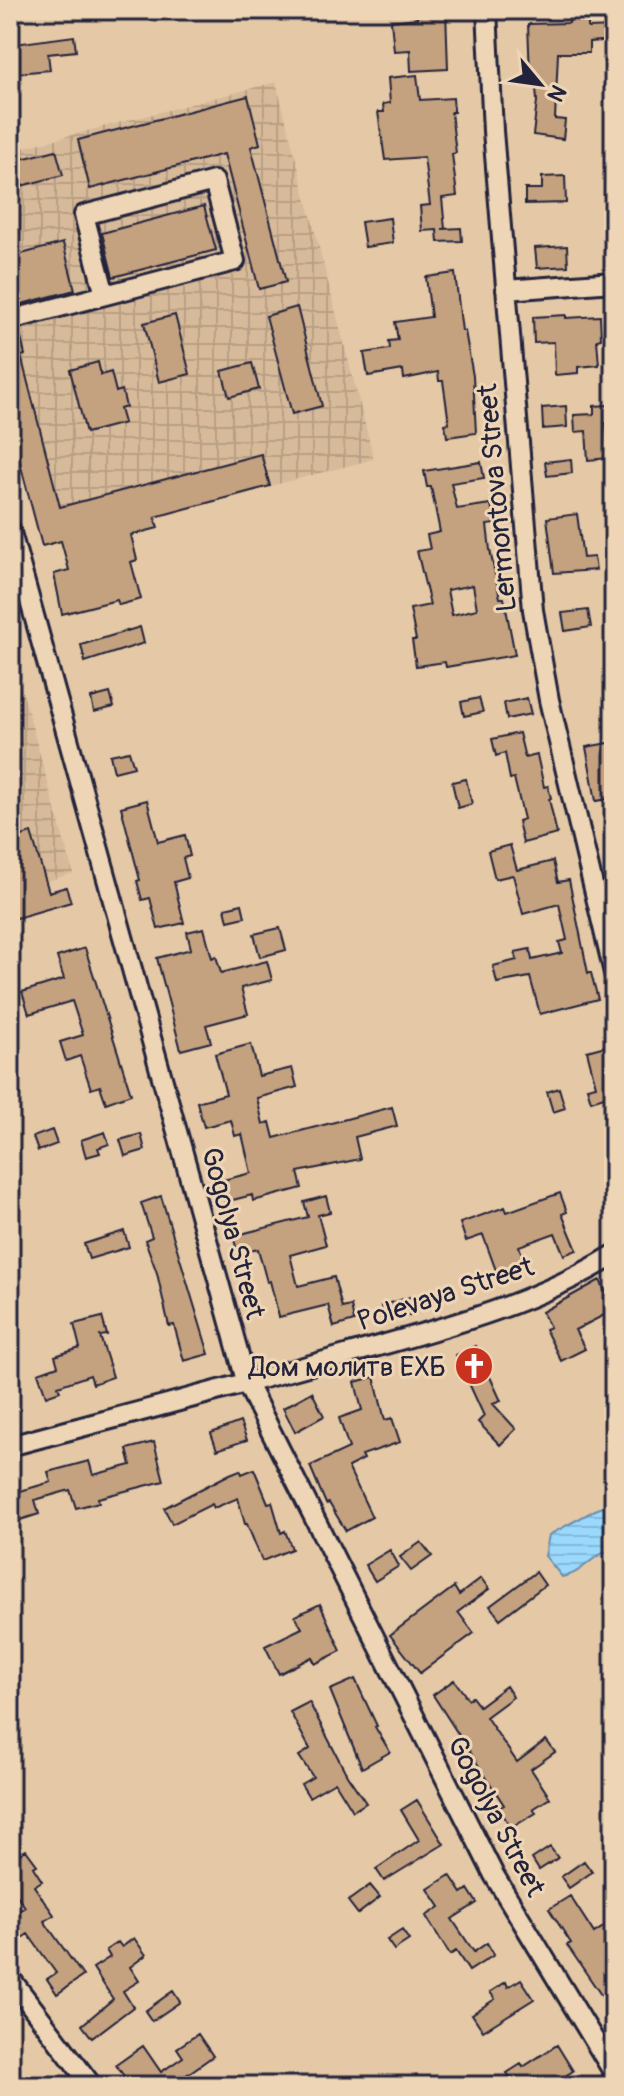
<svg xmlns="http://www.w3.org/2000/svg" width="624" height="2096" font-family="Pangolin,sans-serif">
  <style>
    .industrial { fill: url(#industrial-grid) }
    .water { fill: url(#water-rules); stroke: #6a8faf; stroke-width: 2 }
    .building { fill: #c5a27f; stroke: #22223b; stroke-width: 2; fill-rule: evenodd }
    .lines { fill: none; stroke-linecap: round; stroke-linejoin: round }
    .minor-casing { stroke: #22223b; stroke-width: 24 }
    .minor { stroke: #edd5b5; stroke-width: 18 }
    .labels { text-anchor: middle; stroke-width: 6; stroke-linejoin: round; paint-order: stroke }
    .street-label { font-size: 28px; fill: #22223b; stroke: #edd5b5 }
    .poi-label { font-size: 28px; fill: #22223b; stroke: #edd5b5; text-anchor: end }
  </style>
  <defs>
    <pattern id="industrial-grid" width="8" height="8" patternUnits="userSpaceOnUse" patternTransform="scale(2)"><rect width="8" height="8" fill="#d7ba99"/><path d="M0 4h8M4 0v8" fill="none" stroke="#b8a085"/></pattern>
    <pattern id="water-rules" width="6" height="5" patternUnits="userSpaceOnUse" patternTransform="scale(2)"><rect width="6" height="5" fill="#9ad8fc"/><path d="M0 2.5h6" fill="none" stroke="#84b9d9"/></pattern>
  </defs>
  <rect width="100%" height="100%" fill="#e5c9a7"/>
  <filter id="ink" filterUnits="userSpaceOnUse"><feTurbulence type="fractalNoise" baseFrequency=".0125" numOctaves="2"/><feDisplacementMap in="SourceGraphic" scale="16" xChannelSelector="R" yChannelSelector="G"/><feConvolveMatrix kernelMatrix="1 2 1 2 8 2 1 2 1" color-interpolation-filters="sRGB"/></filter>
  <g filter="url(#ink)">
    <path class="industrial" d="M276,82l98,377 -332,87 -32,-121v-274z
      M10,647l63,226 -63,20z"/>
    <path class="water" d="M614,1503v47c-22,3 -31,24 -52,27l-17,-21 4,-21 46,-25z"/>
    <path class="building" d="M446,10l2,59 -37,2 -1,-21 -16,1 -3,-30 26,-3v-6z
      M569,20h19v8l26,-1v13l-25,2v11h-31l-3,66 10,1 -2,19 -30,-4 4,-34 -2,-26h-5l-2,-51 41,-1z
      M74,36l2,15 -28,3 2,16 -33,3 -3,-29z
      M417,75l3,25 33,-2 1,14h-3l5,41 -4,1 5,42 -15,2 3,31h-3l19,-1 1,13 -24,1 -1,-12 -15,1 -2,-25 10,-1 -6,-48 -39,3 -7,-48h6l-1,-8 7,-1 -2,-25z
      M248,96l12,48 -9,3 35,135 -27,7 -35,-135 -134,35 -12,-49z
      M56,150l7,25 -53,14v-27z
      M565,176l1,27 -41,1v-15h17v-12z
      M204,206l12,44 -103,27 -11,-44z
      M390,218l3,25 -28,4 -4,-25z
      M63,243l12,47 -65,17v-50z
      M567,246l1,20 -31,2 -2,-20z
      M455,273l7,58h3l8,45 3,57 -29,4 -2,-13 4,-1 -6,-42h-4l-1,-9 -34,7 -1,-9 -35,6 -4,-23 26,-4 -1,-8 9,-1 -3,-18 36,-5 -5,-40z
      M297,307l25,99 -30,8 -26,-98z
      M175,315l15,59 -31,8 -15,-59z
      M566,315v3l34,-2 1,23 -4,1 2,25 -21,2v6l-23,2 -1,-33 -20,1 -1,-26z
      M19,330l6,25 -4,1 39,151 201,-53 9,32 -115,31 3,11 -27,7 6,25 -6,2 10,37 -22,6 -2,-5 -55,14 -8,-40 15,-4 -8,-29 -19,5 -32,-121v-93z
      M98,362l3,13 10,-3 5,20 6,-2 4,17 -6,2 4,14 -38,10 -16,-63z
      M252,363l7,26 -30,8 -7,-26z
      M608,405l1,17 -3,1 3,35 -21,2 -2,-29 -11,1 -1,-17 20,-1v-8z
      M566,406l1,21 -24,2 -1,-21z
      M571,459l1,14 -25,3 -2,-14z
      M481,462l3,16 -33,5 6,26 34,-5 4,20 -8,1 3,25 10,48h4l11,57 -69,12 -1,-5 -29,4 -4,-26h4l-6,-31 20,-4 -13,-54 13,-2 -3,-14 13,-3 -9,-45h-4l-3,-16zM473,585l4,24 -25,6 -5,-25z
      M577,514l6,44 11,-1 2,13 -42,3 -7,-55z
      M588,610l3,17 -26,4 -3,-18z
      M140,627l4,16 -59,19 -4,-17z
      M110,693l4,14 -20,5 -3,-14z
      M479,698l4,14 -19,4 -3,-14z
      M527,698l4,16 -24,5 -3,-16z
      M519,733l6,25 12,-3 7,32 4,-1 3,12 -2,1 8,35 -34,9 -5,-22 6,-2 -10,-41 -4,1 -5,-26 -9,3 -4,-17z
      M614,742v56l-18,3 -10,-54z
      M129,751l5,16 -20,5 -4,-17z
      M466,779l6,25 -14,4 -6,-26z
      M147,800l11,42 27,-7 5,21 -7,2 5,20 -14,4 10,41 -26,6 -8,-31 -8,2 -5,-19 3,-1 -19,-73z
      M31,833l18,59 17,-5 5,15 -61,18v-80z
      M510,845l7,25 36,-9 5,21 11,-2 19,93h3l7,26 -58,15 -10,-37 -33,6 -4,-17 24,-6 -2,-8 15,-3 2,11 30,-7 -3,-11 8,-2 -8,-36 -36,10 -10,-39 -18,4 -7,-28z
      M242,904l3,13 -17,4 -3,-13z
      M204,928l8,30 4,-2 5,17 46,-12 5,19 -31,8 7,26 -42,11 5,17 -30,8 -24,-92 34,-9 -4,-17z
      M280,928l6,22 -26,7 -6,-23z
      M85,948l46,146 -25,9 -6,-17 -9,3 -11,-33 -14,5 -6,-19 23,-7 -11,-34 -43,13 -7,-22 42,-13 -7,-22z
      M251,1044l8,32 33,-8 5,19 -40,11 6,26 7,-2 4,16 118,-31 5,19 -42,11 5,22 -62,13 4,16 -49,13 -1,-6 -27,7 -6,-21 32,-8 -9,-39 -7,2 -4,-16 -27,7 -7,-25 29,-8 -11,-40z
      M609,1045l4,15 -6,2 7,22v10l-23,7 -4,-13 9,-2 -9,-35z
      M559,1088l6,20 -12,4 -6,-20z
      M52,1130l5,14 -19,7 -5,-14z
      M105,1132l4,12 -11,4 2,5 -14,4 -5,-17z
      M141,1134l4,16 -20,6 -5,-16z
      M560,1193l7,19 -5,2 15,36 -13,5 -9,-22 -36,13 7,20 -28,10 -15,-41 -17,6 -6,-18 45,-16 2,5z
      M161,1196l48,158 -25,7 -10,-36 -5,1 -12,-53 -12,-33 7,-3 -11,-34z
      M326,1196l4,16 -12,3 8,30 -36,10 8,31 36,-9 8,31 9,-2 3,15 -20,6 -6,-22 -49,12 -9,-36 -3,1 -9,-33 -20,5 -5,-18 75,-19 -4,-15z
      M124,1231l5,16 -40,12 -5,-15z
      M600,1280l14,30 -39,20 10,19 -24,12 -16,-32 5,-2 -8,-15z
      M410,1297l6,16 -30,10 -5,-17z
      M102,1317l5,18 -7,1 13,41 -20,7 -3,-9 -32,11 2,5 -14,5 -8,-23 20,-7 -3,-10 25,-8 -6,-24z
      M476,1346l25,55 -8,3 23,25 -16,16 -22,-23 6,-6 -28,-61z
      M374,1377l11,43 7,-2 8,24 -38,13 2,4 -16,8 24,50 -26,14 -17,-28 -3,1 -16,-38 39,-18 -10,-30 23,-8 -7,-28z
      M312,1392l12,24 -29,16 -12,-24z
      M240,1422l7,18 -30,10 -6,-17z
      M154,1442l10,39 -66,17 1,4 -23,6 -6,-18 -35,10 4,14 -25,8 -4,-12v-16l41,-12 -3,-10 41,-11 4,14 38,-10 -4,-16z
      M254,1469l14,34 4,-1 9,31 4,-2 7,18 -30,12 -15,-37h-2l-7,-26 -24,10 -2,-4 -40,20 -8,-16 66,-34 10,-4 2,4z
      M421,1542l11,14 -21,15 -11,-14z
      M390,1550l9,16 -24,15 -10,-16z
      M536,1572l9,13 -45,34 -10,-13z
      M481,1578l8,11 -31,23 16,21 -54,40 -30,-38 64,-48 5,8z
      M320,1604l21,47 -26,13 -3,-7 -33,17 -14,-28 37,-18 -7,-12z
      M355,1679l22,47 -2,1 15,25 -28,16 -32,-78z
      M454,1680l14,19 4,-2 7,9 27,-20 7,11 -27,20 31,45 29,-22 9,12 -24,17 19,29 -17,11 3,4 -25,15 -12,-20 5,-3 -71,-110z
      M309,1702l38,73 19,28 -13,8 -18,-29 -26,15 -8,-13 12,-7 -14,-21 11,-7 -20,-37z
      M417,1800l27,44 -60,37 -8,-12 43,-29 -18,-30z
      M550,1847l8,11 -19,12 -7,-11z
      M26,1850l11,15 -4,2 9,14 -8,5 20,29 -10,6 39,55 -26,18 -10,-15 9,-6 -28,-39 -18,12v-29l15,-10 -13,-19 4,-3 -6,-8v-17z
      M584,1861l8,11 -23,16 -8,-11z
      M450,1875l12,18 6,-4 9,14 -25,16 22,33 13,-9 7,12 -25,16 -13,-20 -6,4 -24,-39 14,-9 -12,-18z
      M370,1885l10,12 -22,17 -10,-13z
      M570,1896l24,37 20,-13v94l-47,-69 4,-2 -22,-34z
      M402,1930l7,10 -15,10 -7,-10z
      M134,1938l12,17 -16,12 9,14 -16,10 10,16 -41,31 -10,-13 31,-26 -20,-31 17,-11 -4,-7 12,-8 4,5z
      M521,1979l13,20 -51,32 -11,-17 23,-15 -5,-7 16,-10 2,5z
      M173,1991l7,11 -28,19 -7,-10z
      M198,2034l15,22 -42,30h-40l-15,-21 27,-19 18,26 22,-15 -6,-9z
      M557,2045l16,26 -24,15h-33l-9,-13 14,-9 2,3z"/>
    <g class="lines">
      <defs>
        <path id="minor" d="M487,10l6,121 40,479 16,90 65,273
          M506,290l108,-8
          M10,320l225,-59 -21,-80 -130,34 21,80
          M10,529l237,855 247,491 120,198
          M10,1446c112,-30 225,-59 336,-91 93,-26 186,-49 268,-100
          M10,1978l82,108"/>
      </defs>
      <use href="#minor" class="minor-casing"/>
      <use href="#minor" class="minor"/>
    </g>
  </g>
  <defs>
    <symbol id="church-disc" viewBox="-11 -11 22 22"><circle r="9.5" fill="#c8321e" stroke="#edd5b5"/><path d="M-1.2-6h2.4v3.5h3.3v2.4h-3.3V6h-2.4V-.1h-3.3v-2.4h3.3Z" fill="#fff"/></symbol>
  </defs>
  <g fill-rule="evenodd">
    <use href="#church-disc" x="452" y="1344" width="44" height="44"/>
  </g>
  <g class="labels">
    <g class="street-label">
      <text transform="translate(496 498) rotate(-95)" y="10">Lermontova Street</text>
      <text transform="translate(234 1233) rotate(75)" y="10">Gogolya Street</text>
      <text transform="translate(445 1293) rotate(-18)" y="10">Polevaya Street</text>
      <text transform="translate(497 1816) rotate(62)" y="10">Gogolya Street</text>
    </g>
    <g class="poi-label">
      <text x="446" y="1376">Дом молитв ЕХБ</text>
    </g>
  </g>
  <rect width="624" height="2096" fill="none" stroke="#edd5b5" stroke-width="40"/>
  <rect x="20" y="20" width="584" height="2056" fill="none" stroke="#22223b" stroke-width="3" filter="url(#ink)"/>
  <g transform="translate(540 84) rotate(119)" stroke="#edd5b5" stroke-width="6" paint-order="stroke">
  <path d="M0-6L14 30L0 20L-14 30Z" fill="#22223b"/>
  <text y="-12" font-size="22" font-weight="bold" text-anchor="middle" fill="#22223b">N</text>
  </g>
</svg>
